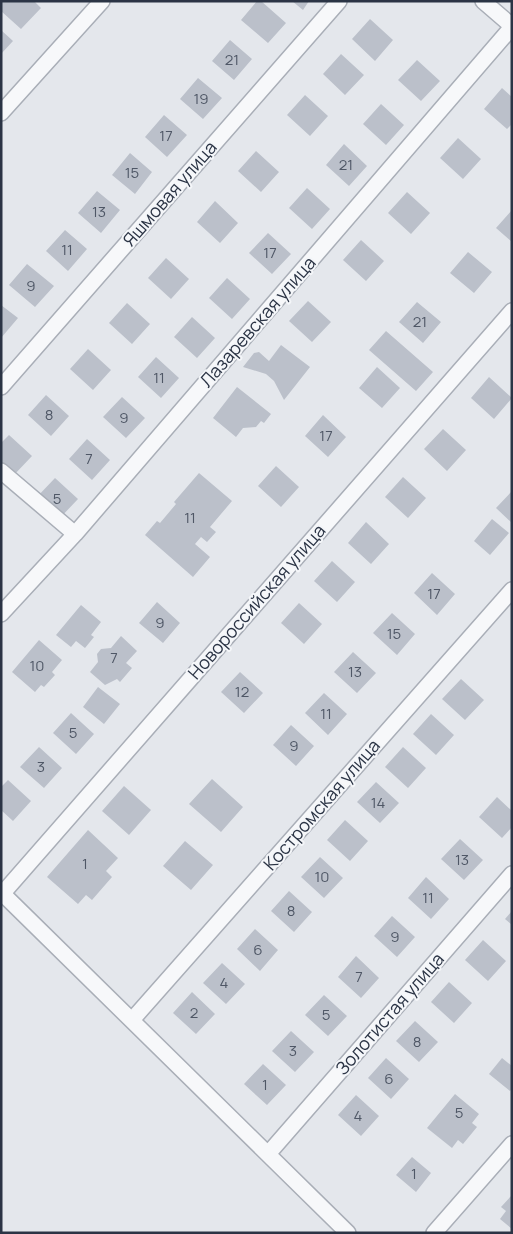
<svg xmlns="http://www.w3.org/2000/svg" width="513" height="1234" font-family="Manrope,sans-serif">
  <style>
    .building { fill: #bbc0ca }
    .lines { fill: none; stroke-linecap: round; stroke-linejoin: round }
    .street-casing { stroke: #a9aeb7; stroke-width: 18 }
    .street { stroke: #f7f8fa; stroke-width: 15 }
    .labels { text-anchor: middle; stroke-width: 4; stroke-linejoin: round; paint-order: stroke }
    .number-label { font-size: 15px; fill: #4f5766 }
    .street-label { font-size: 18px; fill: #2b3445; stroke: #f4f6f9 }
  </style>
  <rect width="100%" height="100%" fill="#e4e7ec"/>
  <path class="building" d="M2,1h32l7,7 -20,21 -20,-18z
    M257,1h4l25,22 -18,20 -27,-23z
    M292,1h17l-6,9z
    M370,19l23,21 -18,21 -23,-22z
    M1,30l12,11 -12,13z
    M230,40l22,19 -18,21 -22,-19z
    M341,54l23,21 -19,20 -22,-21z
    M417,60l23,21 -19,20 -23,-21z
    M198,78l24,20 -19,21 -23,-20z
    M502,88l10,9v27l-5,5 -23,-20z
    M305,95l23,21 -18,20 -23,-21z
    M381,104l23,21 -18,20 -23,-21z
    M164,115l23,20 -20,22 -22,-20z
    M458,138l23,21 -18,20 -23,-21z
    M344,144l23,22 -18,20 -23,-21z
    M256,151l23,21 -18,20 -23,-21z
    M130,153l22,19 -17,22 -23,-19z
    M307,188l23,21 -18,20 -23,-21z
    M97,191l23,19 -19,23 -23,-20z
    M407,192l23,21 -19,21 -23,-21z
    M215,201l23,22 -18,20 -23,-21z
    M512,210v32l-16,-14z
    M65,230l22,19 -19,22 -22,-20z
    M268,233l23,21 -19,20 -23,-21z
    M361,240l23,21 -18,20 -23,-21z
    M468,252l24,20 -18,21 -24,-20z
    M166,258l23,21 -18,20 -23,-21z
    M27,264l27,22 -19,21 -26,-22z
    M227,278l23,21 -18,20 -23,-21z
    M308,301l23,21 -19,20 -23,-21z
    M417,302l24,20 -18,21 -24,-21z
    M127,303l23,21 -18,20 -23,-21z
    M1,305l17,13 -17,20z
    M192,317l23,21 -18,20 -23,-21z
    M386,331l47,41 -17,19 -47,-41z
    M281,345l29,22 -26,33 -10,-19 -8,-7 -23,-7 11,-14 5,-1 10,9z
    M88,349l23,21 -18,20 -23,-21z
    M156,357l23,21 -18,20 -23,-21z
    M377,367l23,21 -18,20 -23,-20z
    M489,377l23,21 -18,21 -23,-21z
    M237,387l34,27 -7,9 -3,-2 -5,6 -13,1 -7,9 -23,-19z
    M46,395l23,21 -18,20 -23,-21z
    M122,397l23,21 -19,20 -23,-21z
    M323,415l23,22 -18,20 -23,-21z
    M443,429l23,21 -19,21 -23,-22z
    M9,435l23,21 -19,20 -12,-11v-22z
    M87,439l23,21 -18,20 -23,-21z
    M276,466l23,21 -18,20 -23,-21z
    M199,473l33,28 -22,26 6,5 -9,10 -6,-5 -6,7 15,13 -17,20 -48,-42 12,-14 3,2 16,-19 -2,-2z
    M403,477l23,21 -18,20 -23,-21z
    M55,478l23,21 -19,20 -23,-21z
    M512,491v32l-16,-15z
    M492,519l17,14 -19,22 -16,-14z
    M366,522l23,22 -18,20 -23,-21z
    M332,561l23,21 -18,20 -23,-21z
    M432,573l23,21 -18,21 -23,-22z
    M157,602l23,21 -17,20 -24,-20z
    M299,603l23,21 -18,20 -23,-21z
    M81,605l20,17 -10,13 3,2 -9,11 -9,-7 -5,6 -15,-12z
    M392,613l23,21 -18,21 -24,-22z
    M121,636l16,15 -11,12 6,5 -12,14 -3,-3 -12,6 -15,-13 8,-10 -1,-8 4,-5 10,-1z
    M39,640l23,20 -10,12 3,3 -11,12 -3,-2 -6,7 -23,-20z
    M353,652l23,21 -19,20 -23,-21z
    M240,672l23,21 -19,20 -23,-21z
    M461,679l23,21 -19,20 -23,-21z
    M98,687l22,17 -16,20 -21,-17z
    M324,693l23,21 -19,21 -23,-22z
    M71,713l23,21 -18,20 -23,-21z
    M431,714l23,21 -18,20 -23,-21z
    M291,725l23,21 -18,20 -23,-21z
    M39,747l23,21 -18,20 -24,-21z
    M403,747l23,21 -18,20 -23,-21z
    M212,779l31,28 -22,25 -32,-28z
    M8,780l23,21 -18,20 -12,-11v-23z
    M376,782l23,21 -19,20 -23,-21z
    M124,786l27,24 -22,25 -27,-24z
    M497,797l15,14v16l-10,11 -23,-21z
    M345,820l23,21 -18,20 -23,-21z
    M88,830l30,28 -12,13 6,6 -20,23 -6,-5 -8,9 -31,-27z
    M460,839l23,21 -19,20 -23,-21z
    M185,841l28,24 -22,25 -28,-24z
    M320,857l23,21 -19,20 -23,-21z
    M426,877l23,22 -18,20 -23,-21z
    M289,891l23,21 -18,20 -23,-21z
    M512,911v14l-7,-6z
    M392,916l23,21 -18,20 -23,-21z
    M255,929l23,21 -18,21 -23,-22z
    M483,940l23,21 -18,20 -23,-21z
    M356,956l23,22 -18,20 -23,-21z
    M222,963l23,21 -19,20 -23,-21z
    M449,982l23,21 -18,20 -23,-21z
    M192,992l23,22 -19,20 -23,-21z
    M324,995l23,21 -19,20 -23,-21z
    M415,1021l23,21 -19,20 -23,-21z
    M291,1031l23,21 -19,20 -23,-21z
    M386,1058l23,21 -18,20 -23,-21z
    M502,1058l10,8v23l-2,2 -21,-17z
    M263,1064l23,21 -19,20 -23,-21z
    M455,1094l24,20 -7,9 5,4 -14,17 -5,-4 -6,8 -25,-20z
    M356,1095l23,21 -18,20 -23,-21z
    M412,1157l19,16 -15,19 -20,-17z
    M512,1195v34l-12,-10 6,-8 -5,-4z"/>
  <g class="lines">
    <defs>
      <path id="street" d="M483,1l29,25
        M1,113l101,-112
        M1,387l338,-386
        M1,471l74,63
        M1,614l74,-80 437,-507
        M1,892l347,341
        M3,893l509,-582
        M132,1020l380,-430
        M268,1154l244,-280
        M434,1233l78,-89"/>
    </defs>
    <use href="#street" class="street-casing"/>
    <use href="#street" class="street"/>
  </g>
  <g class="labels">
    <g class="number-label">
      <text x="232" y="65">21</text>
      <text x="201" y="104">19</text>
      <text x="166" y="141">17</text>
      <text x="346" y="170">21</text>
      <text x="132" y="178">15</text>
      <text x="99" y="217">13</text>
      <text x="67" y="255">11</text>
      <text x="270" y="258">17</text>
      <text x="31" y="291">9</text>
      <text x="420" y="327">21</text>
      <text x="159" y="383">11</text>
      <text x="49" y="420">8</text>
      <text x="124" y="423">9</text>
      <text x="326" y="441">17</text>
      <text x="89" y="464">7</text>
      <text x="57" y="504">5</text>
      <text x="190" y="523">11</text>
      <text x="434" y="599">17</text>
      <text x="160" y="628">9</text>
      <text x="394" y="639">15</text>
      <text x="114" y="663">7</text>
      <text x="37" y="671">10</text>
      <text x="355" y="677">13</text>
      <text x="242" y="697">12</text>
      <text x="326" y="719">11</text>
      <text x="73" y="738">5</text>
      <text x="294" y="751">9</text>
      <text x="41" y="772">3</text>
      <text x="378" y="808">14</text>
      <text x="462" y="865">13</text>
      <text x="85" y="869">1</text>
      <text x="322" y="882">10</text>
      <text x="428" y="903">11</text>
      <text x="291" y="916">8</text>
      <text x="395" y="942">9</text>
      <text x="258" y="955">6</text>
      <text x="359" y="982">7</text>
      <text x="224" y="988">4</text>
      <text x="194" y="1018">2</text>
      <text x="326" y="1020">5</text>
      <text x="417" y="1047">8</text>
      <text x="293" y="1056">3</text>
      <text x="389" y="1084">6</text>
      <text x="265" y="1090">1</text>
      <text x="459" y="1118">5</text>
      <text x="358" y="1121">4</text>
      <text x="414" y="1179">1</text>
    </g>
    <g class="street-label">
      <text transform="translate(170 194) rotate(-49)" y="6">Яшмовая улица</text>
      <text transform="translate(258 322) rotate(-49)" y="6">Лазаревская улица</text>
      <text transform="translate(257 602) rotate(-49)" y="6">Новороссийская улица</text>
      <text transform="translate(322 805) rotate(-49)" y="6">Костромская улица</text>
      <text transform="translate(390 1014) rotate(-49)" y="6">Золотистая улица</text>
    </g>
  </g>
  <rect width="513" height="1234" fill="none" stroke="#2b3445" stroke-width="5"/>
</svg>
